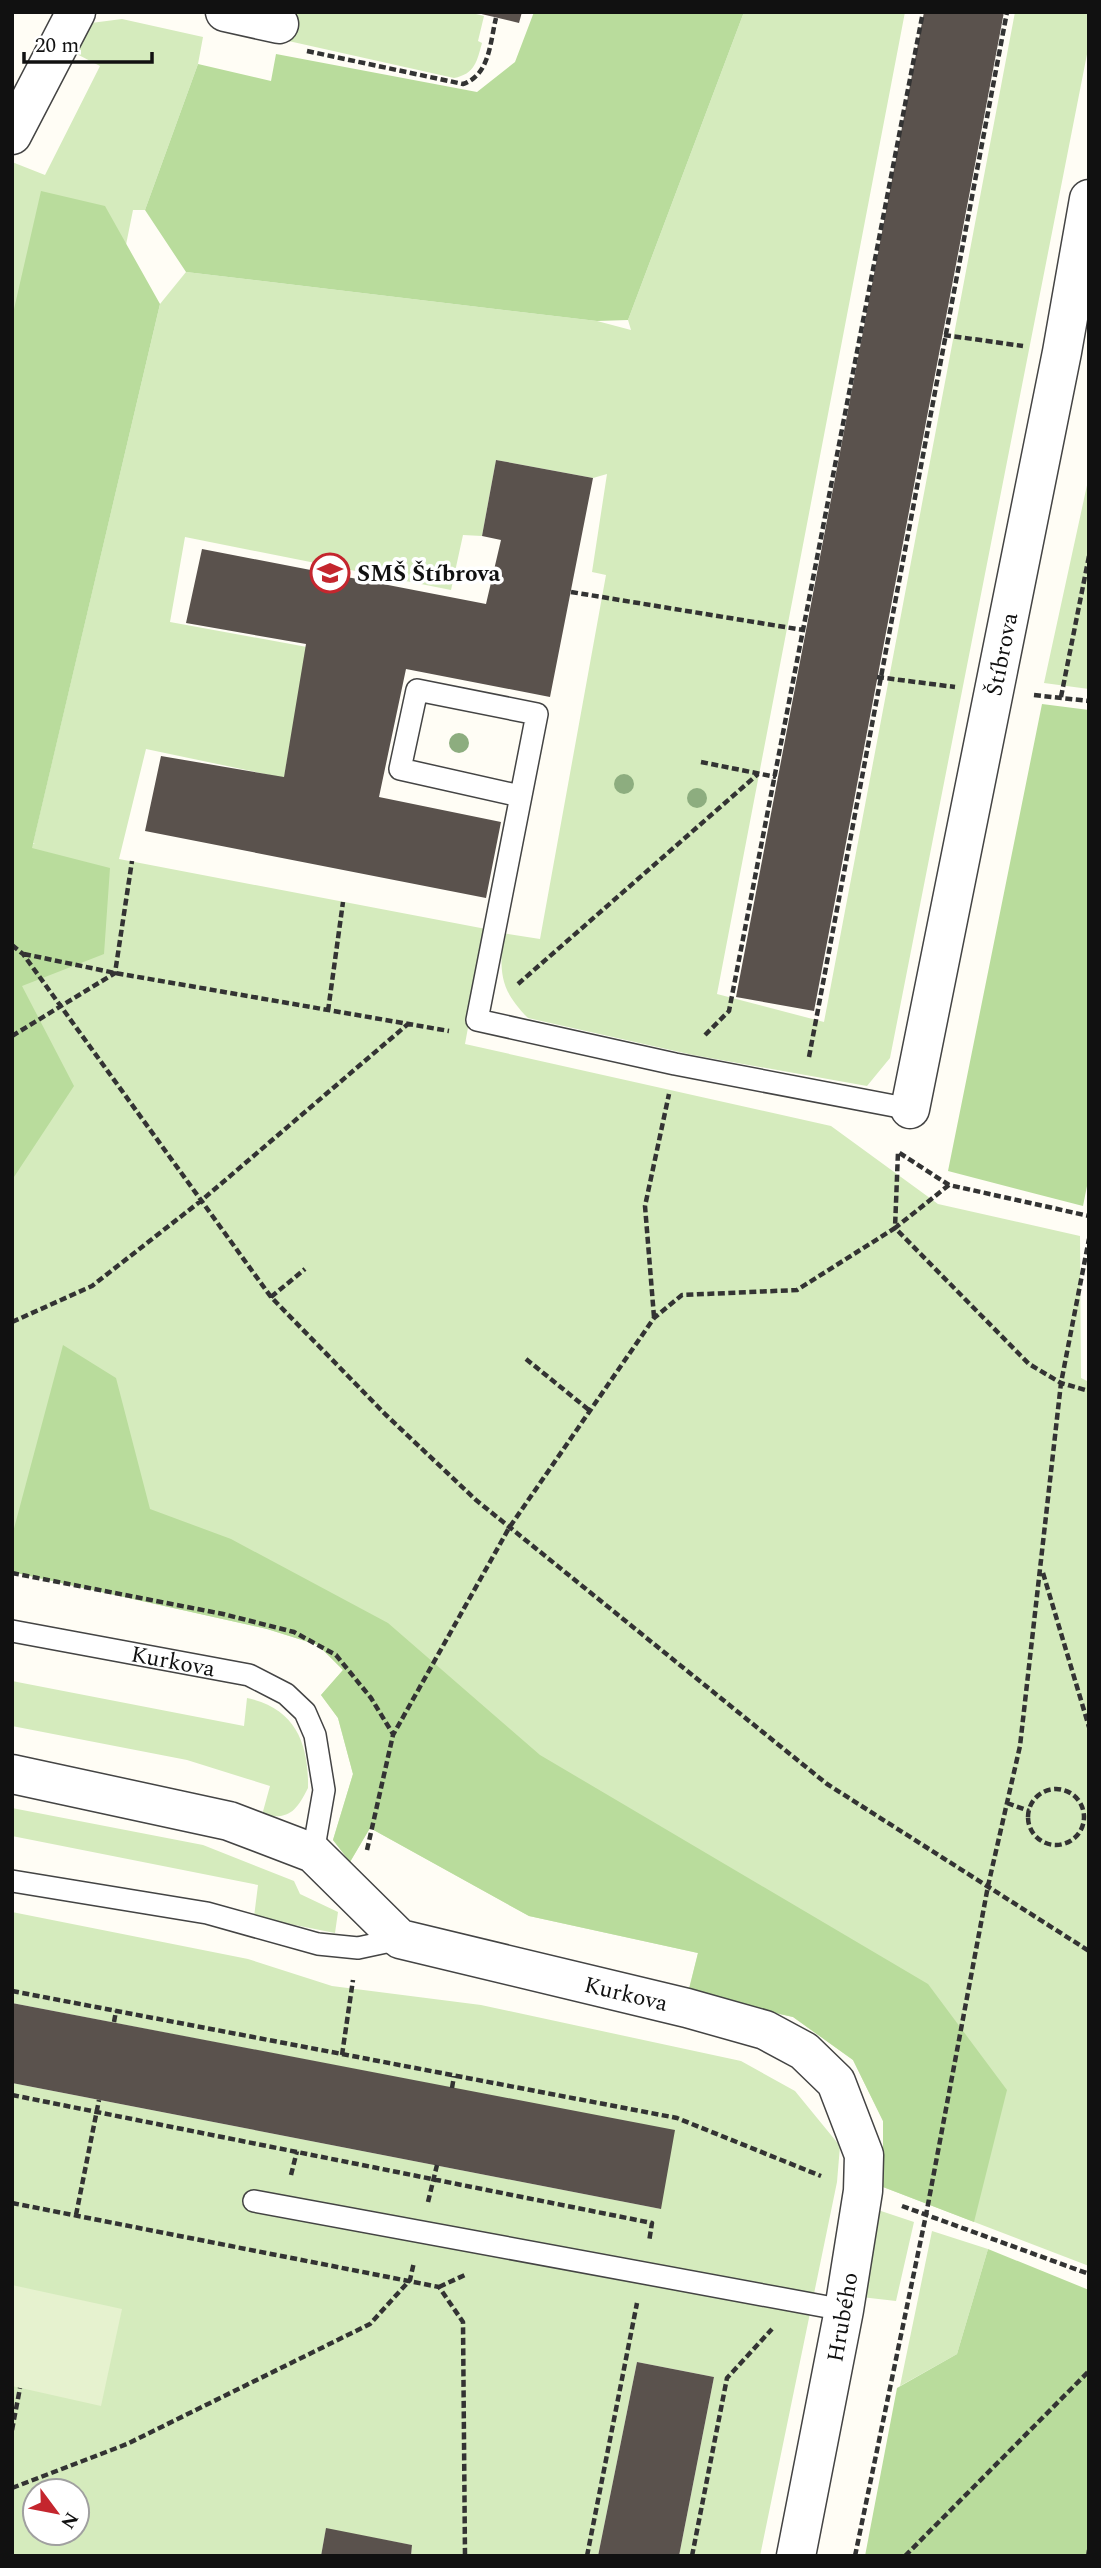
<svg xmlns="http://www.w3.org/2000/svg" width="1101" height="2568" font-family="Spectral,serif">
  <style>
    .green { fill: #d5ebbd; fill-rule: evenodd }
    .forest { fill: #b9dc9c }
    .pitch { fill: #e6f2cf }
    .building { fill: #5a524d }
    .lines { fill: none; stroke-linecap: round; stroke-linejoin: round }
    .lane-casing { stroke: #444; stroke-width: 24 }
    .street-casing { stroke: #444; stroke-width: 41 }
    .path { stroke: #333; stroke-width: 4.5; stroke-dasharray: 7 3.5; stroke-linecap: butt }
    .lane { stroke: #fff; stroke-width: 21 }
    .street { stroke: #fff; stroke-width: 38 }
    .tree { fill: #8dad7f }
    .labels { text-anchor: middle; stroke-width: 7; stroke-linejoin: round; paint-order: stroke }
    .poi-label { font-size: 23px; font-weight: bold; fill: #111; stroke: #fff; text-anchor: start }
    .street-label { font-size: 23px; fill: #111; stroke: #fff }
  </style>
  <rect width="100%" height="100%" fill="#fffdf5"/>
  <path class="green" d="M289,12h179l16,4 -6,25 4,2c-5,18 -7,31 -28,35l-170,-38z
    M744,12h161l-188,982 107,28 191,-1010h74v32l-199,1014 -23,28 -174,-31 -165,-37c-30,-31 -27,-44 -26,-85l38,6 66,-364 -14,-3 15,-98 -14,4 -97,-18 -14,76 -19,-1 -12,55 -266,-53 -15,85 137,25 -23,131 -138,-29 -27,110 367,70 -21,115 366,82 107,78 142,32 1,142 8,4v884l-206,-79v-66l-30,-61 -60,-43 -105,-24 10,-40 -169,-37 -159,-88 -20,34 -17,-22 20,-66 -15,-56 -17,-23 22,-25 -25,-25 -51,-16 -255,-57v-732l23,4 -2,-1 127,-539 26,-32 411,49 34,9 -3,-10z
    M122,19l81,18 -5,27 -53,146h-12l-121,601v-649l33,13 55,-109 -33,-17 24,-26z
    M1089,476v213l-45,-6z
    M12,1681l232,45 3,-28c48,10 62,45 61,90 -12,23 -18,32 -46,27l8,-29 -83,-26 -175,-34z
    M12,1808l191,37 91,36 6,13 38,18 -3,21 -81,-16 4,-32 -246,-49z
    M12,1912l236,47 84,27 149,19 260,56 54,30 45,55 -3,36 -77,374h-81l35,-179 -77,-15 -39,194h-187l1,-11 -86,-16 -5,27h-309v-473l649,126 -209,-121 -440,-85zM35,2491h42v42h-42z
    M878,2210l36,12 -18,79 -35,-4z
    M932,2231l56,18 -31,105 -57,32z"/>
  <path class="forest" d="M534,12h210l-116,308 -31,1 -411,-49 -41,-62 53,-146 73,17 5,-27 201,38 38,-30z
    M41,191l64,15 55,98 -128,544 78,20 -6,86 -82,32 52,100 -62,94v-862z
    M1042,704l47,6v466l-6,30 -135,-35z
    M63,1345l53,33 34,131 81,30 157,84 152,132 388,229 79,106 -33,132 -91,-35v-66l-30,-61 -60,-43 -105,-24 10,-40 -169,-37 -159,-88 -20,34 -17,-22 20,-66 -15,-56 -17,-23 22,-25 -25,-25 -51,-16 -255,-57v-36z
    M988,2249l101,41v266h-224l32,-168 60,-34z"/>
  <path class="pitch" d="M12,2285l110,24 -21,97 -89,-20z"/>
  <path class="building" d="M473,12h49l-3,11z
    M924,12h80l-190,999 -78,-14z
    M496,460l97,18 -43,219 -144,-28 -27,128 122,25 -15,76 -341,-67 16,-75 123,21 22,-133 -120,-21 16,-74 284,55 15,-64 -19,-4z
    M12,2003l663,127 -14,79 -649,-126z
    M637,2362l77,15 -35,179h-81z
    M326,2528l86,17 -1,11h-90z"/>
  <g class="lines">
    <defs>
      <g id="lane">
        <path d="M520,796l-120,-27 17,-79 120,24 -60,306 198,44 235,45"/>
        <path id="s1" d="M12,1631l237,44 37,19 19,18 10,23 9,55 -11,63"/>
        <path d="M12,1881l195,32 111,31 40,4 42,-9"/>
        <path d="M254,2201l590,109"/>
      </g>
      <g id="street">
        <path d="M225,12l54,12"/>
        <path d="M12,135l64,-123"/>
        <path id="s2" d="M910,1109l152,-757 27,-153"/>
        <path id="s3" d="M12,1774l217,47 84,32 87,86 287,69 78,22 39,21 32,31 28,73 -1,36 -19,119 -48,246"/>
      </g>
    </defs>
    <use href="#lane" class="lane-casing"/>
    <use href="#street" class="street-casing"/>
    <path class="path" d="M307,51l156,33c27,-9 27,-42 33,-66
      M944,335l79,11
      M571,592l232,38
      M877,677l78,10
      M1034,695l55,6
      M1061,697l28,-141
      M701,762l75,15
      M12,945l11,9 248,343 115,118 90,85 351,284 262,167
      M24,954l91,19 334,58
      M518,984l240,-210
      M328,1011l15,-109
      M705,1035l24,-24 194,-999
      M12,1036l103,-63 17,-112
      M809,1057l198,-1045
      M949,1185l-54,43 134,136 32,19 28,8
      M271,1297l34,-28
      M654,1317l-9,-111 24,-112
      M12,1322l80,-36 110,-86 206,-176
      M526,1359l63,51
      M12,1573l211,41 71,18 42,23 35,43 22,36
      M1043,1573l46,154
      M1028 1817a28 28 0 1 1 56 0a28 28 0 1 1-56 0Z
      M1007,1803l22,8
      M367,1850l26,-115 116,-207 145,-210 28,-23 115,-5 98,-62 3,-76 51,33 140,31
      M12,1991l665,127 144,58
      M114,2022l2,-11
      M342,2055l11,-75
      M452,2088l2,-12
      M12,2095l640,128 -3,19
      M291,2175l6,-24
      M428,2202l9,-37
      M12,2203l427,84 24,35 2,234
      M902,2206l187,68
      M76,2215l23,-115
      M439,2287l28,-13
      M12,2430l8,-42
      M12,2488l115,-44 243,-120 40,-44 4,-18
      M587,2556l50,-253
      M692,2556l35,-178 45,-49
      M855,2556l71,-341 62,-329 32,-140 41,-363 28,-144
      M905,2556l184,-185
      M1088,2556l1,-6"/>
    <use href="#lane" class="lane"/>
    <use href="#street" class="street"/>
  </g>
  <g class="tree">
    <circle cx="459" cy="743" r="10"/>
    <circle cx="624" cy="784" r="10"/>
    <circle cx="697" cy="798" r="10"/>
  </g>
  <defs>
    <symbol id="school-ring" viewBox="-11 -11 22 22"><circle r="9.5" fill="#fff" stroke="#c4262e" stroke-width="1.5"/><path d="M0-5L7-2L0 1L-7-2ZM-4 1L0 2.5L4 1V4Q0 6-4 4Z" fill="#c4262e"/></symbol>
  </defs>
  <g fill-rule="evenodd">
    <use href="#school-ring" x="308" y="551" width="44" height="44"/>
  </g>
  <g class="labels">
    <g class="poi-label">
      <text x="357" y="581">SMŠ Štíbrova</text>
    </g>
    <g class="street-label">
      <text dy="8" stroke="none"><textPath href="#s2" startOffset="464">Štíbrova</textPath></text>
      <text dy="8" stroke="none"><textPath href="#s1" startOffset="164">Kurkova</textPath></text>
      <text dy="8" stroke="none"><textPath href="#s3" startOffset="667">Kurkova</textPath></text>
      <text transform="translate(842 2317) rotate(-80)" y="8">Hrubého</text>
    </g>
  </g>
  <rect width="1101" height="2568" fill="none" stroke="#111111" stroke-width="28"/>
  <g transform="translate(56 2512) rotate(122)"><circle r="33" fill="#ffffff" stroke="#a0a0a0" stroke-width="2"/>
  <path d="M0-5L12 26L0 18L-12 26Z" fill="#c4262e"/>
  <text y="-10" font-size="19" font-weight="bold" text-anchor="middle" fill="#111111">N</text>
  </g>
  <path d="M24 52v10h128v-10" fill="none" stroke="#111111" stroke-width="3.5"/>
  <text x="35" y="52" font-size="21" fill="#111111" stroke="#ffffff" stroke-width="5" paint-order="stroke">20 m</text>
</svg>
